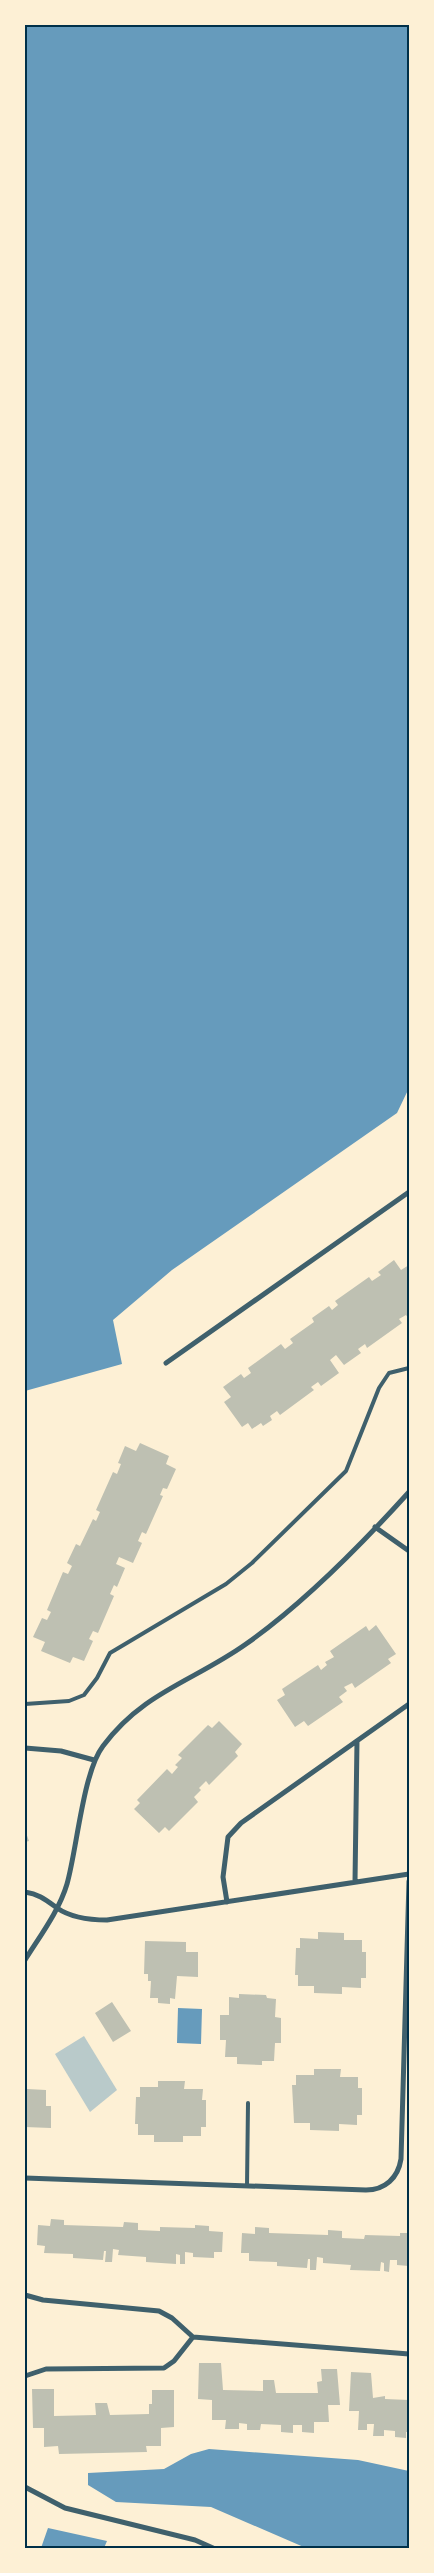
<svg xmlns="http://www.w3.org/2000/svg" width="434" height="2573" font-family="Poppins,sans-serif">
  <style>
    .green { fill: #b9caca }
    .water { fill: #669bbc }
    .building { fill: #bec0b2 }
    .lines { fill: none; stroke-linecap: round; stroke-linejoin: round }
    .service { stroke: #3f606c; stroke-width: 4 }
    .minor { stroke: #3f606c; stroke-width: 5 }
    .neatline { fill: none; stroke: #003049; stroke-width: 2 }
  </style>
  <rect width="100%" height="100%" fill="#fdf0d5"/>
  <path class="green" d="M84,2036l33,54 -27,22 -35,-58z"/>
  <path class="water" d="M25,25h384v1063l-12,25 -225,157 -59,50 9,44 -97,27z
    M178,2008l24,1 -1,35 -24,-1z
    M209,2449l149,11 51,11v77h-103l-95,-41 -95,-5 -28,-17v-12l76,-4 27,-15z
    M48,2528l59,13 -3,7h-63z"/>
  <path class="building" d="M394,1260l7,10 8,-5v54l-3,-4 -7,4 3,4 -35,25 -2,-4 -7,5 3,4 -17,12 -8,-10 -6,5 9,13 -18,13 -3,-4 -7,5 3,3 -34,25 -3,-4 -7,5 2,4 -9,6 -2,-3 -9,6 -4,-6 -6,4 -18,-25 7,-5 -8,-10 18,-13 3,4 7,-5 -3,-5 33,-24 4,5 8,-6 -3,-4 24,-17 -2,-4 17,-12 3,4 6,-5 -3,-4 34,-24 3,4 9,-6 -3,-3z
    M140,1443l29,13 -3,8 10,5 -9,20 -4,-1 -3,7 3,1 -17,38 -4,-2 -4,9 4,2 -9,20 -14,-6 -3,7 9,4 -8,19 -3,-2 -4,9 4,2 -16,37 -5,-2 -4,8 4,2 -9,20 -11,-4 -3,6 -29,-12 4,-9 -12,-5 9,-19 5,2 4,-8 -4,-2 16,-38 5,2 4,-8 -5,-3 9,-19 4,2 13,-27 3,2 4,-9 -4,-2 17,-38 4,2 4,-10 -3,-1 7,-17 11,5z
    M376,1625l20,29 -8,5 3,4 -36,25 -3,-5 -8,4 3,4 -8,6 4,5 -35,24 -4,-5 -9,6 -18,-27 8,-5 -3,-6 36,-24 3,5 6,-5 -2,-3 9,-5 -4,-6 36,-25 3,5z
    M219,1721l23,23 -7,8 3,4 -29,29 -3,-4 -7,7 2,2 -7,7 4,5 -29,29 -4,-4 -6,6 -25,-24 6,-6 -3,-3 30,-31 5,5 6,-7 -3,-2 7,-7 -4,-3 30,-30 4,3z
    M25,1830l4,11 -4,1z
    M318,1932l26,1v7h18v12h4v26h-5v10l-19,-1v7l-28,-1v-7h-16v-11h-3l1,-27h4v-10l18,1z
    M145,1941l41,1v10h12v25l-21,-1 -2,23 -5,-1v6l-12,-1v-5h-8l1,-17h-3v-7h-4z
    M239,1994l27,1 1,3 9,1 -1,18 6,1v25h-6l-1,18h-12v4l-25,-1v-7h-12l1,-17h-6v-25h9v-18l10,1z
    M112,2002l19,29 -18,11 -18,-29z
    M314,2069h27l-1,8h18v11h4v27h-5v10l-18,-1v7l-29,-1v-7h-16l-2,-38h4v-10h18z
    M158,2081h27l-1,8h19l-1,11h4v27h-5v9h-18v6h-29v-7h-16v-11h-3l1,-27h4v-10h18z
    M27,2089l19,1v16h5v22l-26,-1z
    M51,2219l13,1v5l59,2 1,-5 14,1v7l22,1v-4l35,1v-3l14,1v5l14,1 -1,20h-8v6l-21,-1v-4l-8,-1v12h-5v-9l-4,-1v10l-30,-2v-5l-28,-2 1,-5 -6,-1 -1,13h-7l1,-11h-2l-1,9 -30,-2v-4l-29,-1 1,-7 -8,-1 1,-20 12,1z
    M255,2227l14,1v5l59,2v-5l14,1v7l22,1 1,-4 35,1v-3h9v33l-12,-1v-5h-7l-1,12 -5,-1v-8l-3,-1 -1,9 -30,-1 1,-5 -28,-2v-5l-6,-1 -1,13h-6v-11h-2l-1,9 -30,-2v-4l-28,-1v-8h-8l1,-20 13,1z
    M199,2363h22l2,27 40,1v-11h11l2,13h42l-1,-11 5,-1 -1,-12h16l3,36h-12l1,17h-15v11l-12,-1v-7h-9v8l-12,-1v-7l-20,-1 -1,6h-13v-6l-8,-1v6h-14l1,-9h-14v-20l-14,-1z
    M351,2372l20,1 2,25 12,-2v3l24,1v32h-3v6l-11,-1v-6l-11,-1v6h-11l1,-12h-7v6h-9l1,-19h-10z
    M32,2389h22v27l42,-1 -1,-12h12l3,12 39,-1v-10h3v-14h22v37l-13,1v18h-15l1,6 -88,2 -1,-8 -14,1v-19h-11z"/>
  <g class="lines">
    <path class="service" d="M25,1704l44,-3 15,-6 13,-17 13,-25 116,-69 26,-21 94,-92 33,-83 10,-15 20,-5
      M247,2186l1,-83"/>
    <path class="minor" d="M166,1363l243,-171
      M375,1527l34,24
      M25,1748l36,3 33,9
      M355,1882l2,-141
      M25,1892c14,2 21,8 32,16 13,9 33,12 50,12l302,-46
      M227,1902l-4,-25 5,-40 13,-14 168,-119
      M25,1960c15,-24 34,-49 42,-76 10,-35 16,-112 36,-138 40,-54 91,-65 143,-102 57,-40 116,-100 163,-152
      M25,2178l341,12c19,0 32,-12 35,-31l8,-278
      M25,2295l18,5 116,11 13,7 21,19
      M193,2337l216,17
      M25,2376l21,-7 118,-1 10,-7 19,-24
      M25,2487l40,21 130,32 18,8"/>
  </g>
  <rect width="434" height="2573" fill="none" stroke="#fdf0d5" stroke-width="52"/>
  <rect x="26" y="26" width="382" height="2521" class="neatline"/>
</svg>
